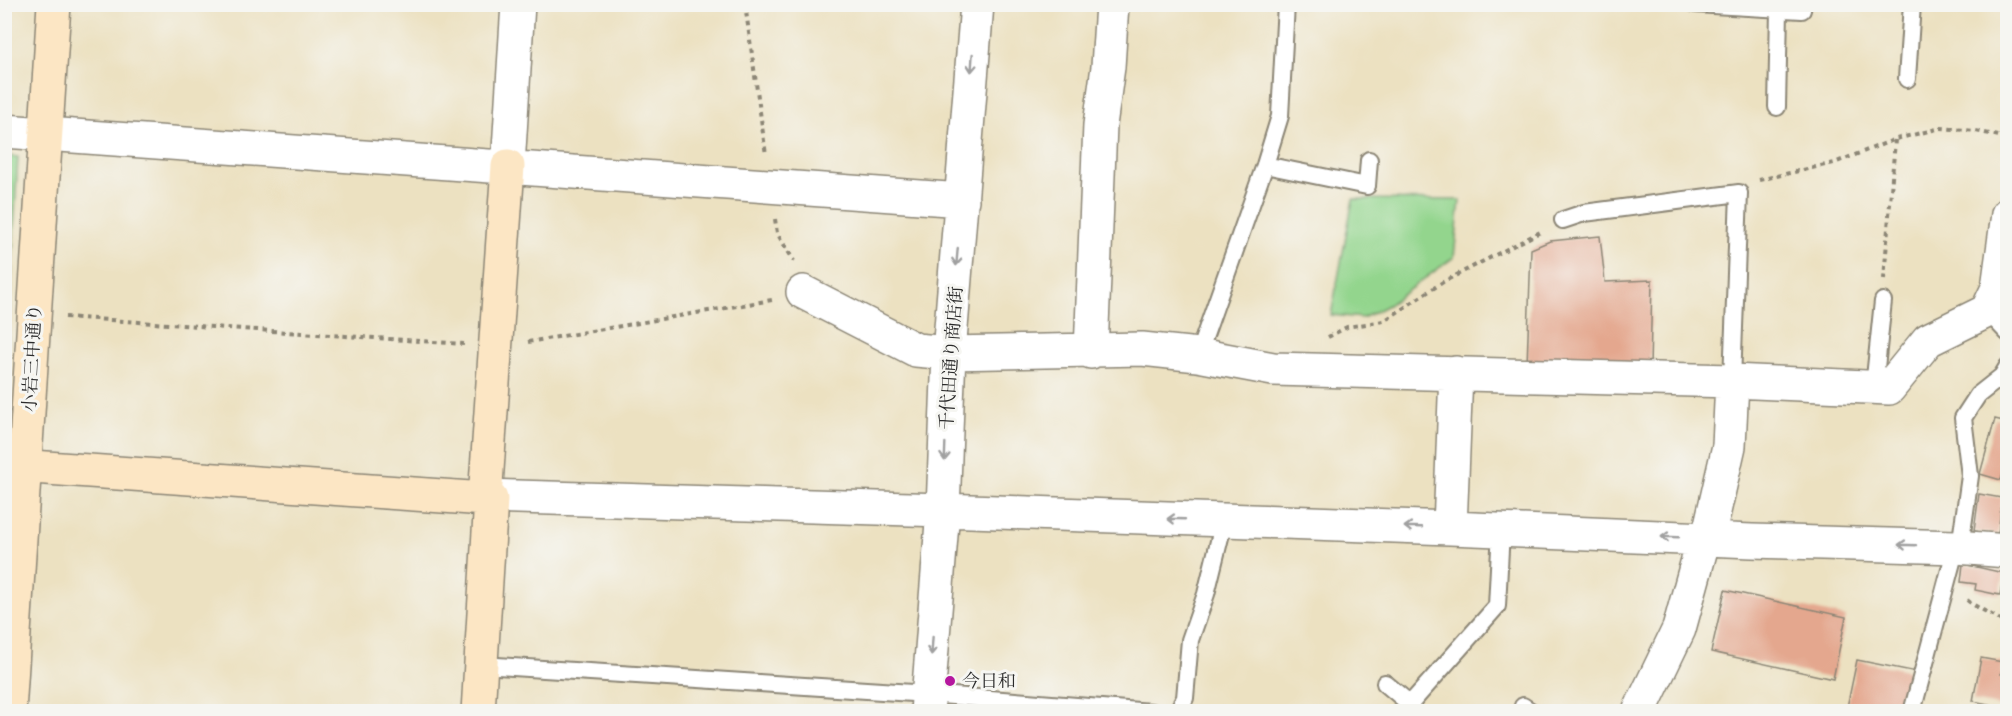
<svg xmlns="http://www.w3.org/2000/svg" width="2012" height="716" font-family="Vollkorn,'Noto Serif JP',serif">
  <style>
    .green { fill: #93d58d; stroke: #5f805c; stroke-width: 1.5 }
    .building { fill: #e4a78e }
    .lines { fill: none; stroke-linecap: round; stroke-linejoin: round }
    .lane-casing { stroke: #8c8676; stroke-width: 20 }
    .street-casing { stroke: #8c8676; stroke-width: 36 }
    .secondary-casing { stroke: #8c8676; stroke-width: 36 }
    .path { stroke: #8c8676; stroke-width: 4; stroke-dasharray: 4.5 4.5; stroke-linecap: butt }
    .lane { stroke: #fff; stroke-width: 16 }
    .street { stroke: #fff; stroke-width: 33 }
    .secondary { stroke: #fce6c4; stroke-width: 33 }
    .oneway { stroke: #a0a0a0 }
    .poi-dot { fill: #b5179e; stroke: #f6f6f2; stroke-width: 2 }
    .labels { text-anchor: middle; stroke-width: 6; stroke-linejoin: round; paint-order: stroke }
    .street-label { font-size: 18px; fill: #2b2b2b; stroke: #f6f6f2 }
    .poi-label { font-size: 18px; fill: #2b2b2b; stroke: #f6f6f2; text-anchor: start }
  </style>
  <rect width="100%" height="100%" fill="#f6f6f2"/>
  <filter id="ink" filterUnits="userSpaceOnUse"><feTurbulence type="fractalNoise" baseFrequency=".0167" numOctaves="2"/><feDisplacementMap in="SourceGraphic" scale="12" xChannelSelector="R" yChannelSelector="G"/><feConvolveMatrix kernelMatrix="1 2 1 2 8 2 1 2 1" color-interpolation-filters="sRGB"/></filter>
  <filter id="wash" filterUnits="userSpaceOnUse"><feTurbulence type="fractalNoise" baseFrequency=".008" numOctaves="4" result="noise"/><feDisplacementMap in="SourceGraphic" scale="24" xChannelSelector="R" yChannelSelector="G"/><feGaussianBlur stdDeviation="1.35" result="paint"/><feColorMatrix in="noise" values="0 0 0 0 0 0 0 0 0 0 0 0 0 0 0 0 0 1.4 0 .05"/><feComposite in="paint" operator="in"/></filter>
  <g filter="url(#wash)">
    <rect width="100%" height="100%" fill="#ece1c1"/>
    <path class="green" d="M5,156l13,1 -13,239 -1,-240z
      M1353,199l107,1 -6,57 -66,48 -25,13 -32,-3z"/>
    <g id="blocks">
      <path class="building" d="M1600,236l5,46 47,-2 -2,88 -123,-3 4,-116 19,-8z
        M1995,419l13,3v48h-4l-3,10 -21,-6z
        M2006,488h2v50l-7,-1z
        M1979,494l23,4 -4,37 -24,-4z
        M1963,564l41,9 -4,22 -25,-5 1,-6 -15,-2z
        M1725,590l121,27 -13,62 -122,-27z
        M1981,658l22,4 -2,12h7v34l-35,-7z
        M1857,660l60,12 -12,40h-59z"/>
    </g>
  </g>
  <g filter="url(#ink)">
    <use href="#blocks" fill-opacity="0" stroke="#8c8676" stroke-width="1.5"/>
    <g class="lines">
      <defs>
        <path id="lane" d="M1695,4l107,6 1,-6
          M1907,79l5,-75
          M1777,107l2,-97
          M1265,165l102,21 2,-26
          M1563,220l21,-7 155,-20 -7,188
          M1987,311l21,22
          M1198,355l67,-190 15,-49 6,-112
          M1874,387l9,-86
          M1960,547l10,-71 -7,-58 15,-23 24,-19 6,-10
          M481,665l447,29 223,18
          M1385,683l25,21
          M1523,706l9,6
          M1177,712l8,-14 5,-58 16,-46 18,-73
          M1403,712l94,-106 4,-76
          M1912,712l44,-165"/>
        <path id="street" d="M4,131l958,69
          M508,166l10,-162
          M803,292l113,58 33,3 193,-4 56,6 75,14 459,12 157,7 39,-48 59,-29 11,-23 10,-74
          M1091,352l9,-227 8,-58 4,-63
          M486,496l457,14 507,18 302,13 204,6 52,4
          M1450,528l6,-155
          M1708,538l21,-92 3,-65
          M927,712l16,-202 6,-157 28,-349
          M1639,712l40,-83 25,-91"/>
        <path id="secondary" d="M4,465l481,34
          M9,712l45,-708
          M478,712l13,-213h-6l23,-333"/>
      </defs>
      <use href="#lane" class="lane-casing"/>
      <use href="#street" class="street-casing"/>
      <use href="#secondary" class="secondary-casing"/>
      <path class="path" d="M745,4l21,151
        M1987,4l21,1
        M1759,180l75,-17 62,-24 45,-11 35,3 32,7
        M775,219l2,14 17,28
        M1884,279l11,-139
        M65,317l399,27
        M1328,337l19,-10 37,-6 59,-39 99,-51
        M528,342l244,-42
        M1967,600c13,11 29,14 41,27"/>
      <use href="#lane" class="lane"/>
      <use href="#street" class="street"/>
      <use href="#secondary" class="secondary"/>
    </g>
    <defs><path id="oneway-shaft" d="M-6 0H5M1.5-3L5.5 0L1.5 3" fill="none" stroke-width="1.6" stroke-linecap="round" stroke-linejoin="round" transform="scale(1.5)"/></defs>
    <g class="oneway">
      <use href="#oneway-shaft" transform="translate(972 63) rotate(94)"/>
      <use href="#oneway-shaft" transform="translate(957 257) rotate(95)"/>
      <use href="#oneway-shaft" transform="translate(945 452) rotate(92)"/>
      <use href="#oneway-shaft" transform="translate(1176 519) rotate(-178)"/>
      <use href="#oneway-shaft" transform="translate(1413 527) rotate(-178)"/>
      <use href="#oneway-shaft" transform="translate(1670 537) rotate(-178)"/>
      <use href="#oneway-shaft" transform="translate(1907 545) rotate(-178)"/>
      <use href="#oneway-shaft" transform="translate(932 646) rotate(94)"/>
    </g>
  </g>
  <circle class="poi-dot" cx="950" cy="681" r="6"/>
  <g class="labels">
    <g class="street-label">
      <text transform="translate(32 358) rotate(-87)" y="6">小岩三中通り</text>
      <text transform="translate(951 358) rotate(-86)" y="6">千代田通り商店街</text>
    </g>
    <g class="poi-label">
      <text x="962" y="687">今日和</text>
    </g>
  </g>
  <rect width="2012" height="716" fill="none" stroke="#f6f6f2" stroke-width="24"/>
</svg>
